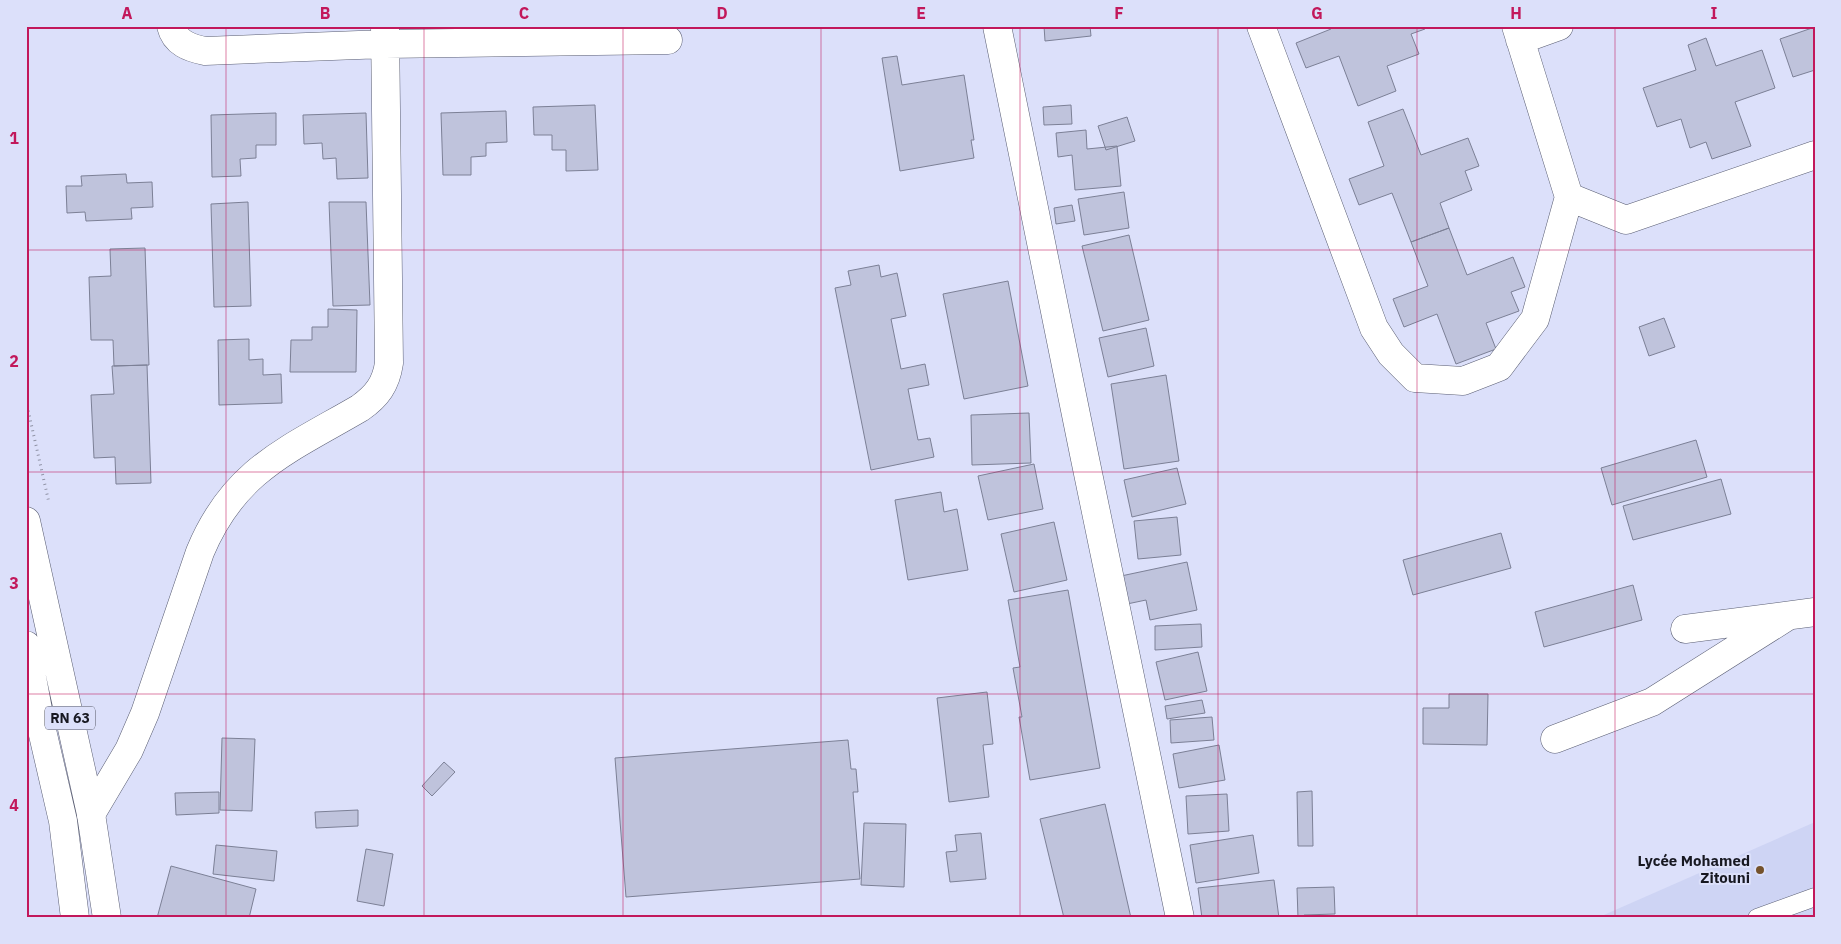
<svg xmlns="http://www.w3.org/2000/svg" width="1841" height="944" font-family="'IBM Plex Sans',sans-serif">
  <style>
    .built { fill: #ced4f4 }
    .building { fill: #bfc3dc; stroke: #7c8096 }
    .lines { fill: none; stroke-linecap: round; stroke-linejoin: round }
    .service-casing { stroke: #5a5e73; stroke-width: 19 }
    .minor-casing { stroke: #5a5e73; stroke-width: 29 }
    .primary-casing { stroke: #5a5e73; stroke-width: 29 }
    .path { stroke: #9194a7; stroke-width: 3; stroke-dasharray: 1 4; stroke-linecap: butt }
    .service { stroke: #fff; stroke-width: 18 }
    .minor { stroke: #fff; stroke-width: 28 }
    .primary { stroke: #fff; stroke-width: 28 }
    .grid { fill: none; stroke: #c2185b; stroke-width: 1; stroke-opacity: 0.55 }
    .poi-dot { fill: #75522b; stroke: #dce0fa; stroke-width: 2 }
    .labels { text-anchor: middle; stroke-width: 4; stroke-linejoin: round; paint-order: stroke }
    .shield { fill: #dce0fa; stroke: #525462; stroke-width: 1 }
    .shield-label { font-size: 14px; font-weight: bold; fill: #171821 }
    .poi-label { font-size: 15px; font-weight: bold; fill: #171821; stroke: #dce0fa; text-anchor: end }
    .neatline { fill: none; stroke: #c2185b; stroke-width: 2 }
    .grid-label { font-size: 16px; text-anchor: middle; font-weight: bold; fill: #c2185b }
  </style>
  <rect width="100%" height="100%" fill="#dce0fa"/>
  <path class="built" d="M1815,822v96h-218z"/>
  <path class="building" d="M1044,26h46l1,10 -46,5z
    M1330,26h94l1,3 -14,5 8,20 -32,12 9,25 -38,15 -19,-50 -33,12 -10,-25 35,-14z
    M1815,27v43l-22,7 -13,-38z
    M1706,38l10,28 46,-16 13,38 -40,14 16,44 -39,13 -6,-17 -16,6 -9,-29 -24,8 -14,-39 53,-18 -8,-25z
    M897,56l5,29 62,-10 10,65h-3l3,18 -74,13 -18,-113z
    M595,105l3,65 -32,1v-21h-14v-15h-18l-1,-28z
    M1071,105l1,19 -28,1 -1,-18z
    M1403,109l18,46 47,-17 11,28 -14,5 7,19 -32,13 9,25 -38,14 -19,-49 -33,12 -10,-26 35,-13 -16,-44z
    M506,111l1,31 -21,1v13l-15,1v18h-28l-2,-62z
    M276,113v32h-20v13l-16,1 1,17 -29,1 -1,-62z
    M366,113l2,65 -31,1 -1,-21 -13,1 -1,-16 -18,1 -1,-29z
    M1127,117l8,24 -29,9 -8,-24z
    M1086,130l1,19 30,-3 4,40 -46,4 -3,-35 -14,2 -2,-24z
    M126,174l1,9 25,-1 1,25 -22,1 1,11 -46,2 -1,-9 -18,1 -1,-27h16l-1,-10z
    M1124,192l5,36 -45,7 -6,-36z
    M248,202l3,104 -37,1 -3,-103z
    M329,202h37l4,103 -37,1z
    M1072,205l3,16 -19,3 -2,-16z
    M1449,228l18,47 46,-18 12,30 -14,5 8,19 -33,12 10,26 -40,15 -19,-50 -33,13 -11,-28 35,-13 -17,-44z
    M1129,235l20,85 -46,11 -21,-85z
    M145,248l4,117 -35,1 -1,-26h-22l-2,-63 22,-1 -1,-27z
    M879,265l2,12 16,-4 9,43 -15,3 10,50 24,-5 4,21 -21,4 10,51 12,-2 4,19 -63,13 -36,-182 16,-3 -3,-14z
    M1008,281l20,105 -64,13 -21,-105z
    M328,309l29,1 -1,62h-66l1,-32h21v-13h16z
    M1664,318l11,29 -26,9 -10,-29z
    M1146,328l8,38 -46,11 -9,-39z
    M249,339v21l14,-1v16l18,-1 1,29 -63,2 -1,-65z
    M147,365l4,118 -35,1 -1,-27 -21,1 -3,-63 23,-1 -2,-28z
    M1166,375l13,86 -55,8 -13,-85z
    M1029,413l2,50 -59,2 -1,-50z
    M1696,440l11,37 -95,28 -11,-37z
    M1034,464l9,45 -55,11 -10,-44z
    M1177,468l9,36 -54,13 -8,-37z
    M1721,479l10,35 -98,26 -10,-34z
    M941,492l3,20 13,-3 11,61 -60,10 -13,-80z
    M1177,517l4,38 -43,4 -4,-38z
    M1054,522l13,58 -53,12 -13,-58z
    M1501,533l10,35 -98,27 -10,-35z
    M1187,562l10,48 -47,10 -4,-20 -19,4 -6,-28z
    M1633,585l9,35 -98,27 -9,-35z
    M1068,590l32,178 -70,12 -11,-63h3l-9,-49 7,-1 -12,-67z
    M1201,624l1,23 -47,3v-24z
    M1198,652l9,39 -42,9 -9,-38z
    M987,692l6,52 -10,1 6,52 -40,5 -12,-104z
    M1449,694h39l-1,51 -64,-1v-36h26z
    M1202,700l3,13 -38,6 -2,-13z
    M1212,717l2,23 -43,3 -1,-23z
    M222,738l33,1 -3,72 -32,-1z
    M848,740l3,29h5l2,23h-5l7,87 -234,18 -11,-139z
    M1219,745l6,35 -46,8 -6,-34z
    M444,762l11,10 -23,24 -10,-10z
    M1312,791l1,55h-15l-1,-54z
    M219,792v21l-43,2 -1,-22z
    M1227,794l2,37 -41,3 -2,-38z
    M1105,804l26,114h-67l-24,-99z
    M358,810v16l-42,2 -1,-16z
    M864,823l42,1 -2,63 -43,-2z
    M981,833l5,46 -36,3 -4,-30 11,-1 -2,-16z
    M1253,835l6,38 -63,10 -6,-38z
    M216,845l61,6 -3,30 -61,-7z
    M366,849l27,5 -9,52 -27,-5z
    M171,866l85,23 -7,29h-92z
    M1274,880l5,38h-77l-4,-30z
    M1334,887l1,27 -31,1v3h-6l-1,-30z"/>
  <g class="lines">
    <defs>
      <path id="service" d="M1757,918l58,-21"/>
      <path id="minor" d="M171,26c4,17 19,22 34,25l180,-7 283,-4
        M997,26l87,428 96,464
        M1261,26l113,302 17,26 24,24 48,3 36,-14 36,-48 34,-122
        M1516,26l53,171 57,23 189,-65
        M1520,40l39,-14
        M1685,629l130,-17
        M1555,739l97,-37 136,-86
        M91,814l38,-64 16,-37 55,-161c34,-82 88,-102 160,-144 17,-12 26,-24 29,-45l-4,-337"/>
      <path id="primary" d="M26,521l65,293 16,104
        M26,645l15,81 22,95 12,97"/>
    </defs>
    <use href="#service" class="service-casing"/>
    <use href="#minor" class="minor-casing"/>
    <use href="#primary" class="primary-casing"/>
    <path class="path" d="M26,401l23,102"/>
    <use href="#service" class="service"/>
    <use href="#minor" class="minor"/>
    <use href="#primary" class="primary"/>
  </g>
  <path class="grid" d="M226,26v892M424,26v892M623,26v892M821,26v892M1020,26v892M1218,26v892M1417,26v892M1615,26v892M26,250h1789M26,472h1789M26,694h1789"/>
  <circle class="poi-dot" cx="1760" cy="870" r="5"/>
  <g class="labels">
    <rect class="shield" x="45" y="706.5" width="50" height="23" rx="4"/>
    <g class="shield-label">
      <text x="70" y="723">RN 63</text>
    </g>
    <g class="poi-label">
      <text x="1750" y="866">Lycée Mohamed<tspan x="1750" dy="17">Zitouni</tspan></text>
    </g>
  </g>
  <rect width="1841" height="944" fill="none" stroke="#dce0fa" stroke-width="55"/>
  <rect x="28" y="28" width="1786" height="888" class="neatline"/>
  <g class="grid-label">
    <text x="127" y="19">A</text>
    <text x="325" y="19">B</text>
    <text x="524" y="19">C</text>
    <text x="722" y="19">D</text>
    <text x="921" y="19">E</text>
    <text x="1119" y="19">F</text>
    <text x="1317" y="19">G</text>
    <text x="1516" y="19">H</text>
    <text x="1714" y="19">I</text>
    <text x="14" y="144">1</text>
    <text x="14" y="367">2</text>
    <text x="14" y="589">3</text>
    <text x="14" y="811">4</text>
  </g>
</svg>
